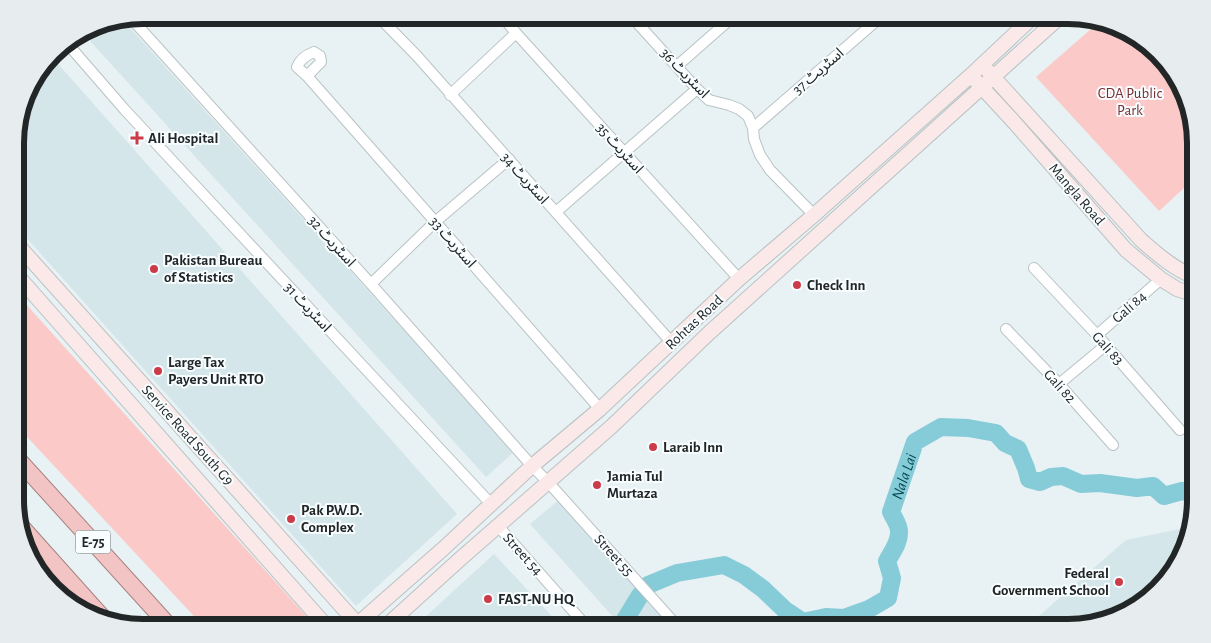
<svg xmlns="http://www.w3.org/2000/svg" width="1211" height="643" font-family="'Alegreya Sans','Noto Sans Arabic',sans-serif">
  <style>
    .built { fill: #d4e6ea }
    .green { fill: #fbcac8 }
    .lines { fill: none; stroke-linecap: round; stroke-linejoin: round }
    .river { stroke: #86ccd8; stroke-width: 18 }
    .minor-casing { stroke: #b9c2c3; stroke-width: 12 }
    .secondary-casing { stroke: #b9c2c3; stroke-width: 16 }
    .trunk-casing { stroke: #a88383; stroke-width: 18 }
    .minor { stroke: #fff; stroke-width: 10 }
    .secondary { stroke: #fae9e8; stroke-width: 14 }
    .trunk { stroke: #f2c4c3; stroke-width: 16 }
    .poi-dot { fill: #cc3c48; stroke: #f8feff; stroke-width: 2 }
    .labels { text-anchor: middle; stroke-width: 4; stroke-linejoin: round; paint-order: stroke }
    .shield { fill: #f8feff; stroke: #636768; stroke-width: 1 }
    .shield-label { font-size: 14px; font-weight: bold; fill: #232627 }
    .street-label { font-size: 15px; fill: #232627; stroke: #f8feff }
    .park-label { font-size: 15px; fill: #782f31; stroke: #f8feff }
    .poi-label { font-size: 15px; font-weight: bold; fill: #232627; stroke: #f8feff; text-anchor: start }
    .water-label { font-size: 16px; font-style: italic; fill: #064851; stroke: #f8feff }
    .rim { fill: none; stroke: #232627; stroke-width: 6 }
  </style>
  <rect width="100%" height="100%" fill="#e8f1f3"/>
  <path class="built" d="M122,19l392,433 -28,25 -404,-445 12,-7z
    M51,56l406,458 -101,92 -341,-381v-91l13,-48z
    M560,499l115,129h-52l-93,-104z
    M1190,527l-7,30 -44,50 -63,21h-51l101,-88z
    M494,554l69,74h-150z"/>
  <path class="green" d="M1099,22l26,6 49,44 21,54v52l-36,33 -123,-134z
    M16,293l291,324 6,11h-108l-189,-203z"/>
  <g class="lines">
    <path class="river" id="s1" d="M620,628l19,-31 9,-12 29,-12 47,-8 20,10 19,14 22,21 18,12 23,-5 18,1 25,-9 19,-11 4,-20 -5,-17c5,-9 13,-19 12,-30 0,-6 -5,-13 -8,-19l24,-70 26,-15 27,1 28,5 9,10 13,6 8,19 3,11 11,3 11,-5 12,-1 18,8 19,-1 37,5 16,-2 11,10 18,-5 14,2"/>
    <defs>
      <path id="minor" d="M377,15l40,41 255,287
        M501,15l15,18 223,246
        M630,15l67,74 12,11 20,5 10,4 9,7 5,12 1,11 6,16 10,15 44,45
        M130,17l241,267 161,182 16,16 131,146
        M510,24l10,-9
        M66,42l59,68 366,394
        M677,66l58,-51
        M307,76l14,-14 -1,-6 -6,-4c-8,3 -14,7 -17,15l10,9 293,333
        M450,95l66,-62
        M753,128l130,-113
        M556,212l141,-123
        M1034,268l63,67 83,95
        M371,284l64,-62 74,-63
        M1006,329l53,55 54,61
        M1097,335l64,-56
        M1059,384l47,-39
        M498,526l90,102"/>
      <path id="secondary" d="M988,71l153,169c16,14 34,30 54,37
        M976,81l38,41 112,128 35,29 16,10 18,6
        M16,243l345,385
        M16,274l312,354
        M353,628l91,-80 88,-82 68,-57 139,-130 75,-64 156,-139 65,-61
        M384,628l75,-68 152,-133 98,-94 353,-318"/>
      <path id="trunk" d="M16,457l155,171
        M19,524l85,95"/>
    </defs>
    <use href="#minor" class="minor-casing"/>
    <use href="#secondary" class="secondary-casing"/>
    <use href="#trunk" class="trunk-casing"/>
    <use href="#minor" class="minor"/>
    <use href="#secondary" class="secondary"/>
    <use href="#trunk" class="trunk"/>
  </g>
  <g class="poi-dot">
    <path d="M134.5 130.5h5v5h5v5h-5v5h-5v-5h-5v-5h5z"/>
    <circle cx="154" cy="269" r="5"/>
    <circle cx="797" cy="285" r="5"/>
    <circle cx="158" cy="371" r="5"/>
    <circle cx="653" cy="447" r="5"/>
    <circle cx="597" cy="485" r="5"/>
    <circle cx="291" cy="519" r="5"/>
    <circle cx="1119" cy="582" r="5"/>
    <circle cx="488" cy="599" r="5"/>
  </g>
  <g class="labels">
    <rect class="shield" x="75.5" y="530.5" width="35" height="23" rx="4"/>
    <g class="shield-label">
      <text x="93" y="547">E-75</text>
    </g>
    <g class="street-label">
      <text transform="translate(818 71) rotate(-41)" y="5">اسٹریٹ 37</text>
      <text transform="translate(685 73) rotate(46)" y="5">اسٹریٹ 36</text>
      <text transform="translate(620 148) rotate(48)" y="5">اسٹریٹ 35</text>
      <text transform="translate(525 178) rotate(48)" y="5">اسٹریٹ 34</text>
      <text transform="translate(1077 194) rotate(49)" y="5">Mangla Road</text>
      <text transform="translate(332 241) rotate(48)" y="5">اسٹریٹ 32</text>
      <text transform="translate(453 242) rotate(49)" y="5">اسٹریٹ 33</text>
      <text transform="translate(308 307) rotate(47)" y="5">اسٹریٹ 31</text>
      <text transform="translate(1129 307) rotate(-41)" y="5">Gali 84</text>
      <text transform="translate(694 322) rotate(-43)" y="5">Rohtas Road</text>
      <text transform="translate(1108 348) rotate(48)" y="5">Gali 83</text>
      <text transform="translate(1060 386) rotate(48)" y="5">Gali 82</text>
      <text transform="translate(188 435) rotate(48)" y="5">Service Road South G9</text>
      <text transform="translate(523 554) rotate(48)" y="5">Street 54</text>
      <text transform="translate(614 555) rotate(48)" y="5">Street 55</text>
    </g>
    <g class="park-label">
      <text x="1130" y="98">CDA Public<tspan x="1130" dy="17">Park</tspan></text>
    </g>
    <g class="poi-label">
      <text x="148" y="143">Ali Hospital</text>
      <text x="164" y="265">Pakistan Bureau<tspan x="164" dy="17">of Statistics</tspan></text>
      <text x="807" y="290">Check Inn</text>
      <text x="168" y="367">Large Tax<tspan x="168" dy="17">Payers Unit RTO</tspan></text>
      <text x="663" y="452">Laraib Inn</text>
      <text x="607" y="481">Jamia Tul<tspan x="607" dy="17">Murtaza</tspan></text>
      <text x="301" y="515">Pak P.W.D.<tspan x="301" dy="17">Complex</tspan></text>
      <text x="1109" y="578" text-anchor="end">Federal<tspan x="1109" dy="17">Government School</tspan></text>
      <text x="498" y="604">FAST-NU HQ</text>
    </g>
    <g class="water-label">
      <text dy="6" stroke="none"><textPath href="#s1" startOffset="448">Nala Lai</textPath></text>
    </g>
  </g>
  <path d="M0 0H1211V643H0ZM143 24H1068A119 119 0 0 1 1187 143V500A119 119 0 0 1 1068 619H143A119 119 0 0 1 24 500V143A119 119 0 0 1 143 24Z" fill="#e7edee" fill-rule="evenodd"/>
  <path class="rim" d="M143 24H1068A119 119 0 0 1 1187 143V500A119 119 0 0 1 1068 619H143A119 119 0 0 1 24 500V143A119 119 0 0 1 143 24Z"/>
</svg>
